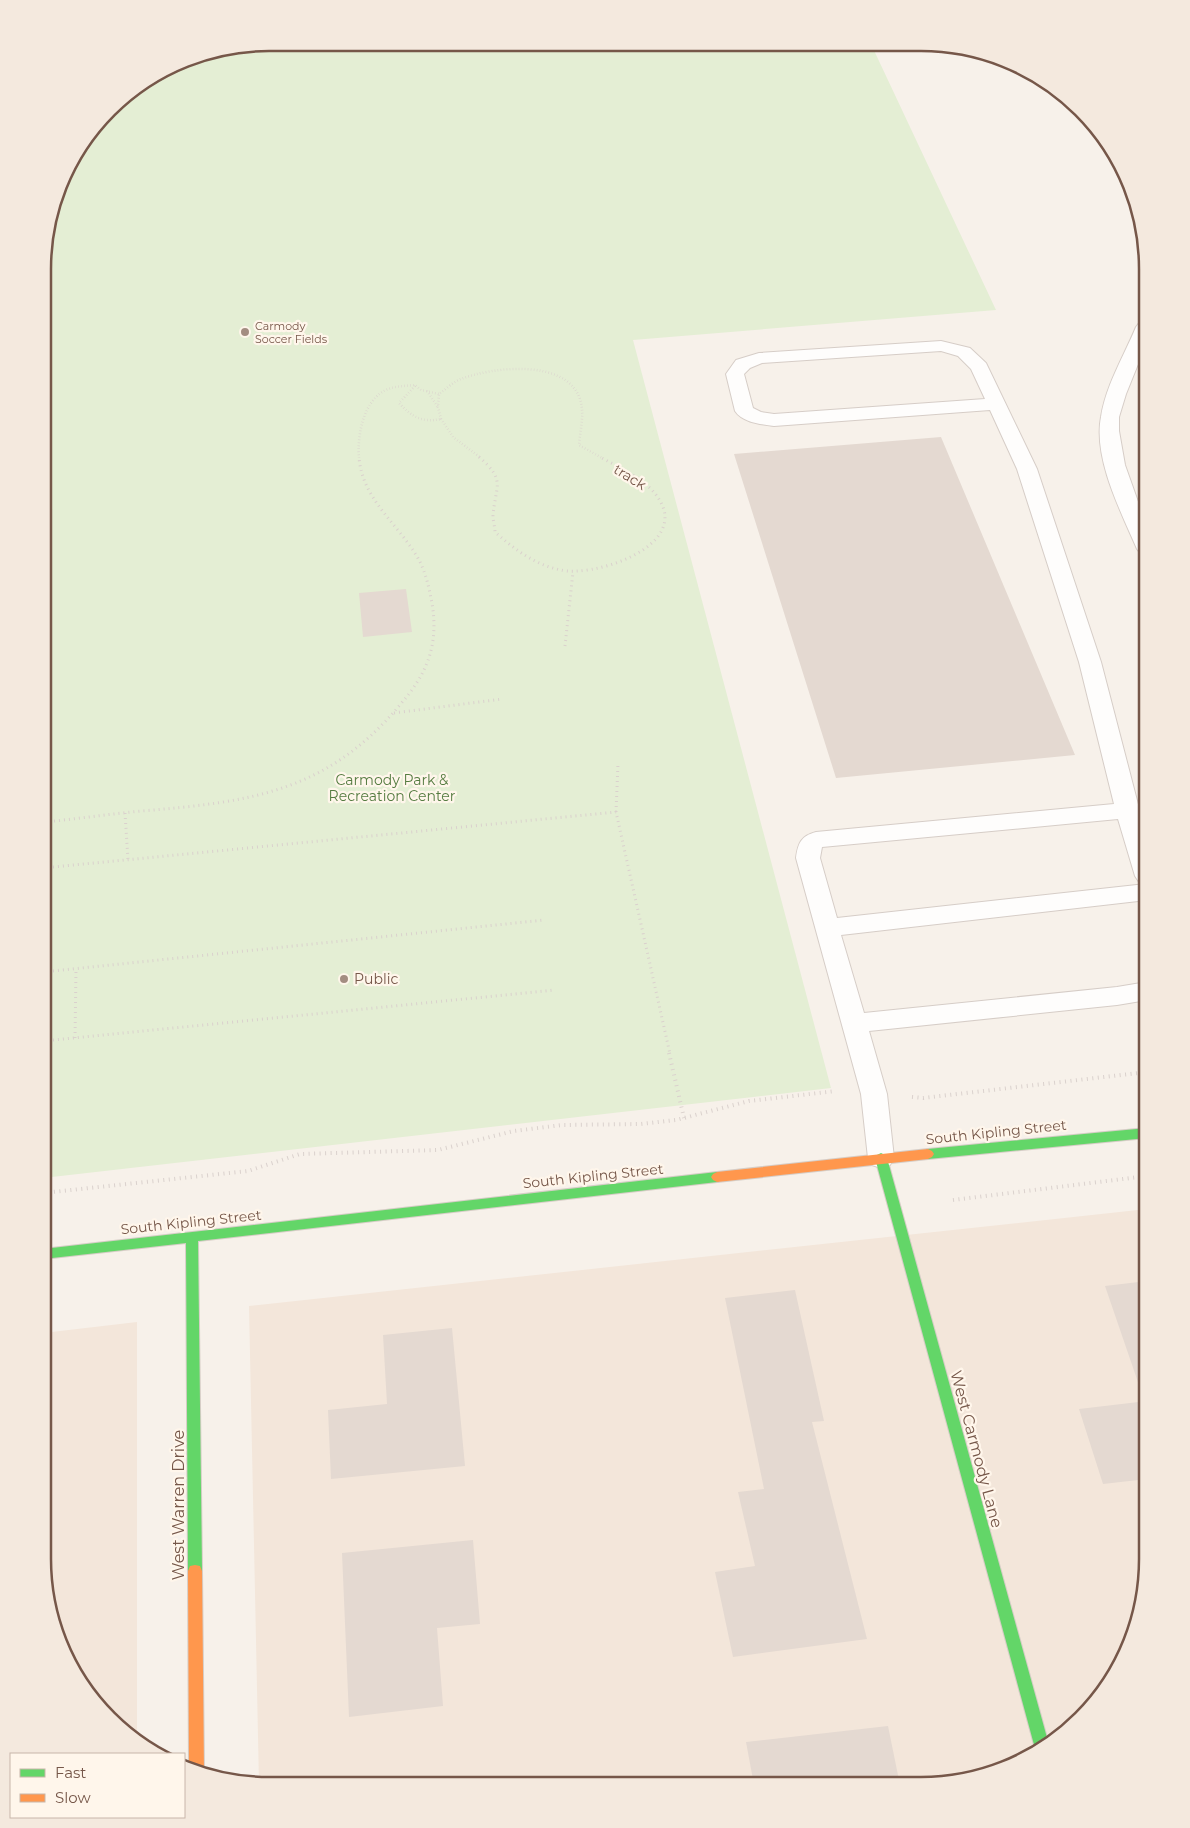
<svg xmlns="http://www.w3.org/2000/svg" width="1190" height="1828" font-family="Montserrat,sans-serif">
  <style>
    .residential { fill: #f3e6da }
    .green { fill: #e4eed4 }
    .building { fill: #e4d9d1 }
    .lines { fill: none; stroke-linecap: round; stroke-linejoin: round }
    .lane-casing { stroke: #d6cdc7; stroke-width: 2 }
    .fast-casing { stroke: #d6cdc6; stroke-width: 2 }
    .slow-casing { stroke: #d6cdc6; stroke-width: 2 }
    .path-far2 { stroke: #dad1cd; stroke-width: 2.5; stroke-dasharray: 0.5 2.5; stroke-linecap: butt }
    .path-far1 { stroke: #dad1cd; stroke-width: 3; stroke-dasharray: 1 4; stroke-linecap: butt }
    .path { stroke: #dad1cd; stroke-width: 4; stroke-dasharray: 1 4.5; stroke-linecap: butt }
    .lane { fill: #fefdfc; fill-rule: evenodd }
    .fast { fill: #63d668; fill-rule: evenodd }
    .slow { fill: #ff974d; fill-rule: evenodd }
    .poi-dot { fill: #a38d81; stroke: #fff6eb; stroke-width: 2 }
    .labels { text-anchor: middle; stroke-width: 4.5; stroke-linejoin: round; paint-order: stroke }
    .far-poi-label { font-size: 11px; fill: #765749; stroke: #fff6eb; text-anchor: start }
    .street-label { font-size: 14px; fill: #765749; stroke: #fff6eb }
    .park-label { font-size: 14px; fill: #557c41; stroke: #fff6eb }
    .poi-label { font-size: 14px; fill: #765749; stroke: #fff6eb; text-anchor: start }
    .near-street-label { font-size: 16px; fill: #765749; stroke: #fff6eb }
    .rim { fill: none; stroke: #765749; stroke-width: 2.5 }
  </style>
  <rect width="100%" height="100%" fill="#f7f1ea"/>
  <path class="residential" d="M1147,1209v365l-17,72 -29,51 -42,42 -51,29 -86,17 -663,-1 -10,-478z
    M137,1322v420l-48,-45 -29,-51 -17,-87v-226z"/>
  <path class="green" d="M269,43l602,1 125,266 -363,30 198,748 -788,90 1,-938 22,-72 53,-69 63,-39z"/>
  <path class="building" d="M941,437l134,318 -239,23 -102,-324z
    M406,589l6,43 -49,5 -4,-44z
    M1147,1281v109l-6,1 -36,-105z
    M795,1290l29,131 -12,1 55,217 -134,18 -18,-85 40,-6 -17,-74 26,-3 -39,-191z
    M452,1328l13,138 -134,13 -3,-69 59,-6 -4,-69z
    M1147,1401v78l-44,5 -24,-75z
    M473,1540l7,84 -43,4 6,78 -94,11 -7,-164z
    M888,1726l12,59h-146l-8,-43z"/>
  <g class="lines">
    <defs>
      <path id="lane" d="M1145,322h2v20l-21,52 -7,23v14l6,34 22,62v28l-7,-2 -3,-4c-16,-37 -44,-91 -36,-132 5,-32 23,-61 35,-90l3,-4z
        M941,341l29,7 16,15 51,106 64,193 46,177v61l-306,35 23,78 253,-26 30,-5v18l-30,5 -248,26 18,63 7,64 -4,7 -9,3 -9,-3 -4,-7 -7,-64 -65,-236c2,-15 5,-22 20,-26l298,-28 -35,-142 -62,-193 -27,-59 -216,16c-13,-2 -31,-3 -39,-15l-9,-37 10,-14 23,-7zM941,351l17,5 13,13 14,30 -211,15 -13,-2 -8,-4 -9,-34 6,-6 12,-5zM1118,819l17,57 4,6 7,2 -309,34 -17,-60 2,-11z"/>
      <path id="fast" d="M1147,1128v10l-219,21 -4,-2 -2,-3 2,-3 4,-2z
        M881,1153l4,2 2,3 162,587 -13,7 -161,-594 2,-3z
        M717,1172l4,2 2,3 -2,3 -4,2 -519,59 4,330 -2,5 -5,1 -5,-1 -2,-5 -2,-328 -143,16v-10z"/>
      <path id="slow" d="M928,1149l4,2 2,3 -2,3 -4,2 -211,23 -4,-2 -2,-3 2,-3 4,-2z
        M195,1565l5,1 2,5 2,203 -15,-4 -1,-199 2,-5z"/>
    </defs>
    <use href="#lane" class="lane-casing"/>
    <use href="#fast" class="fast-casing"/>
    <use href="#slow" class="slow-casing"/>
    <path class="path-far2" d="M415,386l-16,17c13,14 23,20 42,16
      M427,391l11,16
      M441,419l12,18 28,21
      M441,419l-3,-12 1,-13c7,-5 14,-12 22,-15 31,-12 105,-21 119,20 5,15 0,31 -1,46l23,13
      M359,458c-2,-21 4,-56 25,-67 9,-5 21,-5 31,-6l6,5 18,4"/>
    <path class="path-far1" d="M479,457c28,24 16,29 14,59 0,5 2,11 2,16 19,17 40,33 66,38 29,7 114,-18 103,-60 -8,-27 -42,-41 -64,-53
      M565,646l8,-74
      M394,713l108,-14
      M616,812l2,-48
      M125,813l3,47
      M44,822c33,-3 65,-8 98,-11 106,-9 184,-18 257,-105 28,-32 40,-60 33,-103 -3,-15 -6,-30 -13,-43 -20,-36 -57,-60 -60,-103
      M43,868l573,-56 54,242
      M43,972l501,-52
      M75,1038l1,-69
      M43,1041l512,-51"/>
    <path class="path" d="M669,1053l15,65
      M912,1097l11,1 224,-26
      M43,1193l205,-22 52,-17 138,-4 76,-19 48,-6 79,-1 35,-4 73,-19 87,-10
      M953,1200l194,-24"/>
    <use href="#lane" class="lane"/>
    <use href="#fast" class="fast"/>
    <use href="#slow" class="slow"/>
  </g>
  <g class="poi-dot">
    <circle cx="245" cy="332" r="5"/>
    <circle cx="344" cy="979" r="5"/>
  </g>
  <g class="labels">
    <g class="far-poi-label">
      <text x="255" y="330">Carmody<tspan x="255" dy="13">Soccer Fields</tspan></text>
    </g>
    <g class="street-label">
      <text transform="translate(630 477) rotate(32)" y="5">track</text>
      <text transform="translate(996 1132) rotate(-6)" y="5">South Kipling Street</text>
      <text transform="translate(593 1176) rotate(-6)" y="5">South Kipling Street</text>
      <text transform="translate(191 1222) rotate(-6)" y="5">South Kipling Street</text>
    </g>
    <g class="park-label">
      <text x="392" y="785">Carmody Park &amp;<tspan x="392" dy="16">Recreation Center</tspan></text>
    </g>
    <g class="poi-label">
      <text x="354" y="984">Public</text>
    </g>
    <g class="near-street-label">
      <text transform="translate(977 1449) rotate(75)" y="6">West Carmody Lane</text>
      <text transform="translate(178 1505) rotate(-90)" y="6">West Warren Drive</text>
    </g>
  </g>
  <path d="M0 0H1190V1828H0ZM269 51H921A218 218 0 0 1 1139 269V1559A218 218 0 0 1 921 1777H269A218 218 0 0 1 51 1559V269A218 218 0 0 1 269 51Z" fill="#f4e9de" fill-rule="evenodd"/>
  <path class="rim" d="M269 51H921A218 218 0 0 1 1139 269V1559A218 218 0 0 1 921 1777H269A218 218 0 0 1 51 1559V269A218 218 0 0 1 269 51Z"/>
  <rect x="10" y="1753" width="175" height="65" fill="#fff6eb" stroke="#c8b6aa"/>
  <rect x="20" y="1769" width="25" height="8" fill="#63d668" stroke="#c8b6aa"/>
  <text x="55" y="1778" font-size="15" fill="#765749">Fast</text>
  <rect x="20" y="1794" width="25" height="8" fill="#ff974d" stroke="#c8b6aa"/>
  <text x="55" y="1803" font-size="15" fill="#765749">Slow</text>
</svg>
